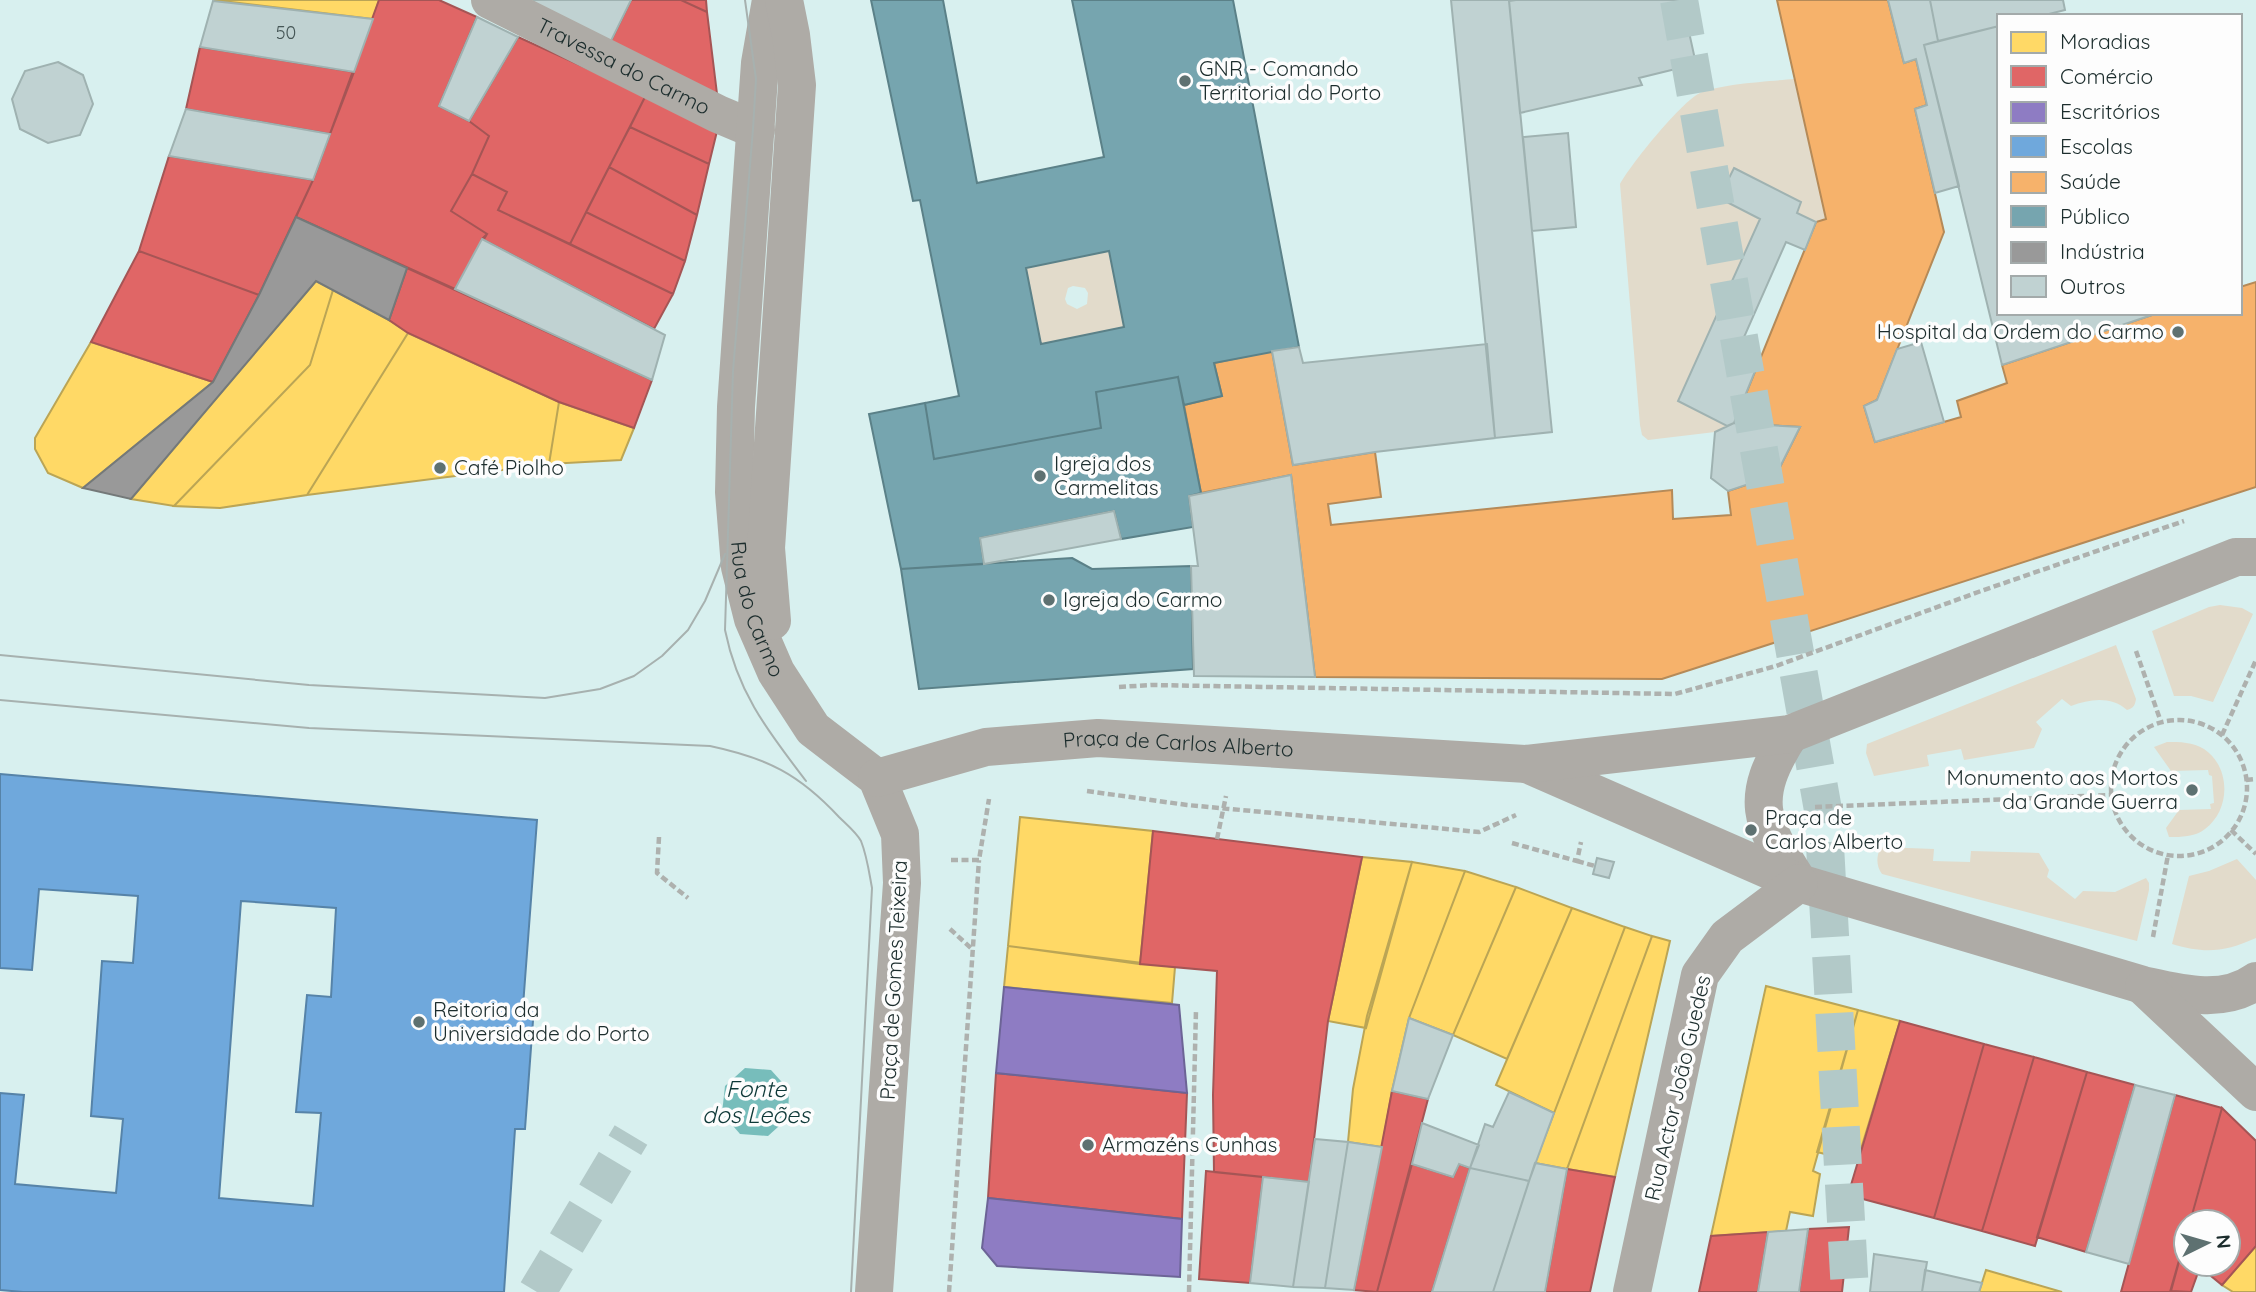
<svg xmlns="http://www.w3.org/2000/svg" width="2256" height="1292" font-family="Quicksand,sans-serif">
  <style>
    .green { fill: #e2dbcb; fill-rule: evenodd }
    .water { fill: #77bdbb }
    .homes { fill: #ffd966; stroke: #bba555; stroke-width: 2 }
    .shops { fill: #e06666; stroke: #a55555; stroke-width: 2 }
    .offices { fill: #8e7cc3; stroke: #6c6496; stroke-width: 2 }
    .schools { fill: #6fa8dc; stroke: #5683a8; stroke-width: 2; fill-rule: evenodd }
    .health { fill: #f6b26b; stroke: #b58a58; stroke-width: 2 }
    .public { fill: #76a5af; stroke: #5b8188; stroke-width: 2; fill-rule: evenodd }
    .industry { fill: #999; stroke: #747979; stroke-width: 2 }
    .building { fill: #c0d2d2; stroke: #9fb2b1; stroke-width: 2 }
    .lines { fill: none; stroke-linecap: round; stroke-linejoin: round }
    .minor-tunnel { stroke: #b2c9c8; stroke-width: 38; stroke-dasharray: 38 19; stroke-linecap: butt }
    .major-tunnel { stroke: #b2c9c8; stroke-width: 38; stroke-dasharray: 38 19; stroke-linecap: butt }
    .path { stroke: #aeb1ae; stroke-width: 4.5; stroke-dasharray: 7 3.5; stroke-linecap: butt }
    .minor { stroke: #aeaba6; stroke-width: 38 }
    .tram { stroke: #a7b1af; stroke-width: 2 }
    .poi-dot { fill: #5e7171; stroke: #fdfdfd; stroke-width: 2.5 }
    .labels { text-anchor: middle; stroke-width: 7; stroke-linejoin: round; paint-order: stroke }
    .number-label { font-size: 18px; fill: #455656 }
    .street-label { font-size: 21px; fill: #1c2d2d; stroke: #fdfdfd }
    .poi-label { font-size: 21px; fill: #1c2d2d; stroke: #fdfdfd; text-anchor: start }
    .water-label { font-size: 23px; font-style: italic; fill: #0e3938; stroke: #fdfdfd }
  </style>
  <rect width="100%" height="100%" fill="#d8f0ef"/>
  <path class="green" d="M1794,79l32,140 -10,3 -19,-9 4,-11 -67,-34 26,51 -82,182 49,25 -12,6 -67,8 -6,-5 -2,-10 -20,-241c12,-21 58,-78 78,-90 17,-10 75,-13 96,-15z
    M1109,251l15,76 -83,17 -15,-76zM1073,286l12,2 3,5 -1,11 -10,5 -10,-5 -2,-5 3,-11z
    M2220,605l22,3 11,6 -40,88 -22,-6h-17l-22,-65 57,-24z
    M2116,645l20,54c-1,6 -2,9 -9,11 -16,-14 -37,-11 -56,-4l-9,-7 -26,23 6,7 -8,19 -70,12 -3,-11 -34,6 2,11 -55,10 -8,-23 1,-9z
    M2167,742c13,0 26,0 37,7 27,18 27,61 1,80 -10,8 -24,8 -36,8l-3,-9 13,-18 32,-1 -1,-5 4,-1 -2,-27 -3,-1 -1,-5 -37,1 -17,-24z
    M1881,847l53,2 -1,12 37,1 1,-11 68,2 10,17 -2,7 28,22 8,-8 32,1 31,-14 3,5v7l-12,51 -255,-67c-6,-8 -6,-18 -1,-27z
    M2237,859l19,21v58c-31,14 -51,16 -84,6l17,-68 20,-5z"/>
  <path class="water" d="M745,1068l26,2 18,20 -1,28 -20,18 -28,-2 -18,-21 3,-27z"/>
  <path class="homes" d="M214,0h165l-6,19z
    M316,281l17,9 -23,75 -136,141 -43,-7z
    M333,290l56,30 19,13 -101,162 -87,13 -46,-2 136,-141z
    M408,333l151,69 -10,62 -242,31z
    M91,342l122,40 -130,106 -35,-15 -13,-24v-11z
    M559,402l75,26 -13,32 -72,4z
    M1020,817l133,14 -13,133 -132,-18z
    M1362,857l50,5 -46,166 -38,-7z
    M1412,862l53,9 -56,147 -17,73 -10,56 -34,-5 5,-53 14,-73z
    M1465,871l51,16 -63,148 -44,-17z
    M1516,887l56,21 -65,151 -54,-24z
    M1572,908l53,19 -71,186 -58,-28z
    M1625,927l27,9 -85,233 -32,-6z
    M1652,936l18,5 -55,236 -48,-8z
    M1008,946l167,21 -3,36 -168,-16z
    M1766,986l92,24 -45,161 7,3 -7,42 -23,-4 -4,19 -75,5z
    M1858,1010l42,11 -43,141 -40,-10z
    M2256,1246v46h-23l-11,-7z
    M1986,1270l76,22h-83z"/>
  <path class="shops" d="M379,0h60l38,17 -38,89 30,15 20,15 -17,38 -21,37 36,23 -32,55 -159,-72 17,-37z
    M631,0h50l26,12 11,90 -111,-53z
    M681,0h25l1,12z
    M518,37l128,58 -76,149 -72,-34 9,-18 -35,-18 17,-38 -20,-15z
    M200,47l154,25 -24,62 -144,-25z
    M646,95l72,32 -9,37 -79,-37z
    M630,127l79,37 -12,51 -88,-48z
    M169,156l144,24 -54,115 -120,-44z
    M609,167l88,48 -12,46 -99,-49z
    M472,174l35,18 -9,18 175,84 -19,35 -172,-90 5,-5 -36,-23z
    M586,212l99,49 -12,33 -103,-50z
    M139,251l120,44 -46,87 -122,-40z
    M407,268l245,112 -18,48 -75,-26 -151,-69 -19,-13z
    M1153,831l209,26 -34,164 -19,161 -95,-10 -1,-77 4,-124 -77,-7z
    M1900,1021l84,23 -50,174 -86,-23z
    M1984,1044l50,13 -52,174 -48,-13z
    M2034,1057l53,15 -52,174 -53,-15z
    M2087,1072l48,13 -49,167 -49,-15z
    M996,1073l191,20 -5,126 -194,-21z
    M1392,1091l36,8 -51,193 -23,-2z
    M2175,1095l47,13 -32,114h-4v14l-16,56h-49z
    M2222,1108l34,33v105l-34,39 -22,-18 -9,25 -20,-1 15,-55v28h42v-42h-38z
    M1412,1164l41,13 6,-13 11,4 -38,124h-55z
    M1567,1169l48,8 -25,115h-45z
    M1206,1171l57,6 -13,106 -51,-4z
    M1849,1227l-7,65h-43l9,-63z
    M1768,1232l-10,60h-59l12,-56z"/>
  <path class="offices" d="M1004,987l175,18 8,88 -191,-20z
    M988,1198l194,21 -2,58 -183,-11 -15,-18z"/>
  <path class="schools" d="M0,774l537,46 -14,186 11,1 -9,122h-10l-11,163h-481l-23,-2v-197l24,2 -9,89 101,9 7,-74 -32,-3 11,-155 31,2 5,-67 -99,-7 -7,81 -32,-2zM241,901l95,7 -5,89 -24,-2 -11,117 25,1 -8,93 -94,-8z"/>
  <path class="health" d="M1777,0h111l16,63 12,-4 11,46 -12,4 29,123 -67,168 -13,6 11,36 86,-25 -4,-16 50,-18 -5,-18 156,-52h82v-26l16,-5v205l-594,192 -347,-2 -24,-202 -90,18 -17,-88 38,-9 -8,-33 58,-12 21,114 82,-13 6,45 -53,7 3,21 341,-35 1,29 58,-4 -3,-24 48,-16 24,-48 -66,-4 82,-201 10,-3z"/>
  <path class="public" d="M871,0h72l34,183 127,-26 -32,-157h161l66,347 -85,16 8,33 -38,9 -6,-28 -82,15 5,36 -167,31 -9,-56 34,-7 -39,-196 -7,1zM1109,251l15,76 -83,17 -15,-76z
    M1178,377l23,116 -12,3 4,31 -72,12 -7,-28 -134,27 4,26 -83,5 -32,-155 56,-11 9,56 167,-31 -5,-36z
    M1072,558l20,11 99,-3 2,103 -274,20 -18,-120z"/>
  <path class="industry" d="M296,217l111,51 -18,52 -73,-39 -185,218 -48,-11 130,-106 46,-87z"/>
  <path class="building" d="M534,0h97l-24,49 -77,-41z
    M1451,0h58l43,432 -57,6z
    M1516,0h166l14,64 -57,14 3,7 -122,28 -11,-112z
    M1888,0h42l8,41 -14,4 35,141 -24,7 -20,-84 12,-4 -11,-46 -12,4z
    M1930,0h133l2,10 -24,6h-42v10l-61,15z
    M213,1l160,18 -19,53 -154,-25z
    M477,17l41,20 -49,84 -30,-15z
    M1999,26v287h153v2l-150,50 -78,-320z
    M58,62l25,13 10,29 -13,31 -32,8 -28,-14 -8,-30 13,-28z
    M186,109l144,25 -17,46 -144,-24z
    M1568,133l8,94 -44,4 -9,-94z
    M1734,168l67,34 -4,11 19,9 -11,28 -19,-8 -49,111 21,11 -24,59 -7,3 -49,-25 82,-182 -41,-21z
    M482,239l183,96 -13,45 -197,-91z
    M1921,342l23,80 -69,20 -11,-36 13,-6 20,-51z
    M1487,344l8,94 -120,14 -82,13 -21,-114 27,-4 4,16z
    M1734,423l66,4 -24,48 -48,16 -17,-13 4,-46z
    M1291,475l24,202 -121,-1 -3,-110h7l-9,-70z
    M1114,511l7,28 -137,25 -4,-26z
    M1597,858l17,4 -5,16 -16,-4z
    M1409,1018l44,17 -25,64 -36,-8z
    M2135,1085l40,10 -46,169 -43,-12z
    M1509,1092l45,21 -25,68 -59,-13 15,-44 8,3z
    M1422,1123l57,22 -9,23 -11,-4 -6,13 -41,-13z
    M1315,1139l33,3 -23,146 -32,-1z
    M1348,1142l34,5 -28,143 -29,-2z
    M1535,1163l32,6 -22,123h-52z
    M1470,1168l59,13 -36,111h-61z
    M1263,1177l46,5 -16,105 -43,-4z
    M1808,1229l-9,63h-41l10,-60z
    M1874,1254l53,8 -5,30h-52z
    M1925,1270l57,13 -3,9h-57z"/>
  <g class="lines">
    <path class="minor-tunnel" d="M537,1292l94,-157"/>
    <path class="major-tunnel" d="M1679,0l144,810 27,482"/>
    <path class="path" d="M2136,651l25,71
      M1119,687l32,-2 524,9 101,-28 205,-75 203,-70
      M2111 788a68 68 0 1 1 136 0a68 68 0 1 1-136 0Z
      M2222,735l34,-75
      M2246,780l10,-1
      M1087,791l100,14 292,27 37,-17
      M1815,807l296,-12
      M2231,830l25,24
      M659,837l-2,36 31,25
      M1217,839l9,-43
      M1512,843l65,18 4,-19
      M951,860h28l10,-61
      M1577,861l18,5
      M950,929l22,20
      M2153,937l15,-82
      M949,1292l30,-432
      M1189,1292l7,-282"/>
    <g class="minor">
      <path id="s1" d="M490,0l228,114 38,16"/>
      <path id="s2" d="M771,0l-11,63 -24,344 -2,85 6,75 13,52 23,53 37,57 64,49 23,56 2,49 -28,409"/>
      <path d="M772,621l-6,-73 31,-463 -6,-50 -7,-35"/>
      <path d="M1790,734c-42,65 -30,88 9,149"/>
      <path d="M1527,764l272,119 344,102c36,8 80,20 113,-4"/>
      <path id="s3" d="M877,778l109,-31 112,-9 429,26 263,-30 446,-177h20"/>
      <path d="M2144,987l112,105"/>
      <path d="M1632,1292l68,-317 27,-38 72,-54"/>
    </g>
    <path class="tram" d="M745,0l11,79 -3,50 -20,242 -8,259c13,64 43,101 81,151
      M0,655l309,30 236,13 55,-9 34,-13 28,-20 26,-26 17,-29 20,-47
      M0,700l309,28 401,18c57,12 89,28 129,71 7,7 17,15 22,24 6,15 8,31 11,47l-21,404"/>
  </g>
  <g class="poi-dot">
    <circle cx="1185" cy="81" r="7"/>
    <circle cx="2178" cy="332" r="7"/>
    <circle cx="440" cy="468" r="7"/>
    <circle cx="1040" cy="476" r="7"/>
    <circle cx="1049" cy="600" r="7"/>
    <circle cx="2192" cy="790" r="7"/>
    <circle cx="1751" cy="830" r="7"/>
    <circle cx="419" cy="1022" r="7"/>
    <circle cx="1088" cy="1145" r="7"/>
  </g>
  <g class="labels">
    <g class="number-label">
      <text x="286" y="39">50</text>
    </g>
    <g class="street-label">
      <text dy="7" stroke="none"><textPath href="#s1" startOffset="149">Travessa do Carmo</textPath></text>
      <text dy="7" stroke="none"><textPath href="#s2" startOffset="614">Rua do Carmo</textPath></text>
      <text dy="7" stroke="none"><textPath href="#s3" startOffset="306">Praça de Carlos Alberto</textPath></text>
      <text transform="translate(894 980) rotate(-87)" y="7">Praça de Gomes Teixeira</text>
      <text transform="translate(1678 1088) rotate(-77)" y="7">Rua Actor João Guedes</text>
    </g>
    <g class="poi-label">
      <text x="1199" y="76">GNR - Comando<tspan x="1199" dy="24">Territorial do Porto</tspan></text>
      <text x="2164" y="339" text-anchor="end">Hospital da Ordem do Carmo</text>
      <text x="1054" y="471">Igreja dos<tspan x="1054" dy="24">Carmelitas</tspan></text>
      <text x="454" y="475">Café Piolho</text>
      <text x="1063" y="607">Igreja do Carmo</text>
      <text x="2178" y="785" text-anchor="end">Monumento aos Mortos<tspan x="2178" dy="24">da Grande Guerra</tspan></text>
      <text x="1765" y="825">Praça de<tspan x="1765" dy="24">Carlos Alberto</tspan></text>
      <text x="433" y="1017">Reitoria da<tspan x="433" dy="24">Universidade do Porto</tspan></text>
      <text x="1102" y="1152">Armazéns Cunhas</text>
    </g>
    <g class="water-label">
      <text x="756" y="1097">Fonte<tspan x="756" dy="26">dos Leões</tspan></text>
    </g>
  </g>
  <rect x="1997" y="14" width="245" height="301" fill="#fdfdfd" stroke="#a3aaaa" stroke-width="2"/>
  <rect x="2011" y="32" width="35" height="21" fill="#ffd966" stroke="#a3aaaa" stroke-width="2"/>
  <text x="2060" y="49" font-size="21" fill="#1c2d2d">Moradias</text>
  <rect x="2011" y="66" width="35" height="21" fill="#e06666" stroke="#a3aaaa" stroke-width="2"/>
  <text x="2060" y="84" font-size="21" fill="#1c2d2d">Comércio</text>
  <rect x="2011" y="102" width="35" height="21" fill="#8e7cc3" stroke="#a3aaaa" stroke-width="2"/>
  <text x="2060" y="119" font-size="21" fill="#1c2d2d">Escritórios</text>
  <rect x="2011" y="136" width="35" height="21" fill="#6fa8dc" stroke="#a3aaaa" stroke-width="2"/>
  <text x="2060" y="154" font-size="21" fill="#1c2d2d">Escolas</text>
  <rect x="2011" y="172" width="35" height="21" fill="#f6b26b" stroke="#a3aaaa" stroke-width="2"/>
  <text x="2060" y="189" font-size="21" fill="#1c2d2d">Saúde</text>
  <rect x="2011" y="206" width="35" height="21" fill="#76a5af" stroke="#a3aaaa" stroke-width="2"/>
  <text x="2060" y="224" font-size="21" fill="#1c2d2d">Público</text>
  <rect x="2011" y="242" width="35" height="21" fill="#999999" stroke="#a3aaaa" stroke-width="2"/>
  <text x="2060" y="259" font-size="21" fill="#1c2d2d">Indústria</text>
  <rect x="2011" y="276" width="35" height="21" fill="#c0d2d2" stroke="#a3aaaa" stroke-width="2"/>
  <text x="2060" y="294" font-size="21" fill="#1c2d2d">Outros</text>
  <g transform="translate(2207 1243) rotate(85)"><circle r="33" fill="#fdfdfd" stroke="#a3aaaa" stroke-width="2"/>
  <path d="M0-5L12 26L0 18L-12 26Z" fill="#5e7171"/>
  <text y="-10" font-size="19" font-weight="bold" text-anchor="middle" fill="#1c2d2d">N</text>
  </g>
</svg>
